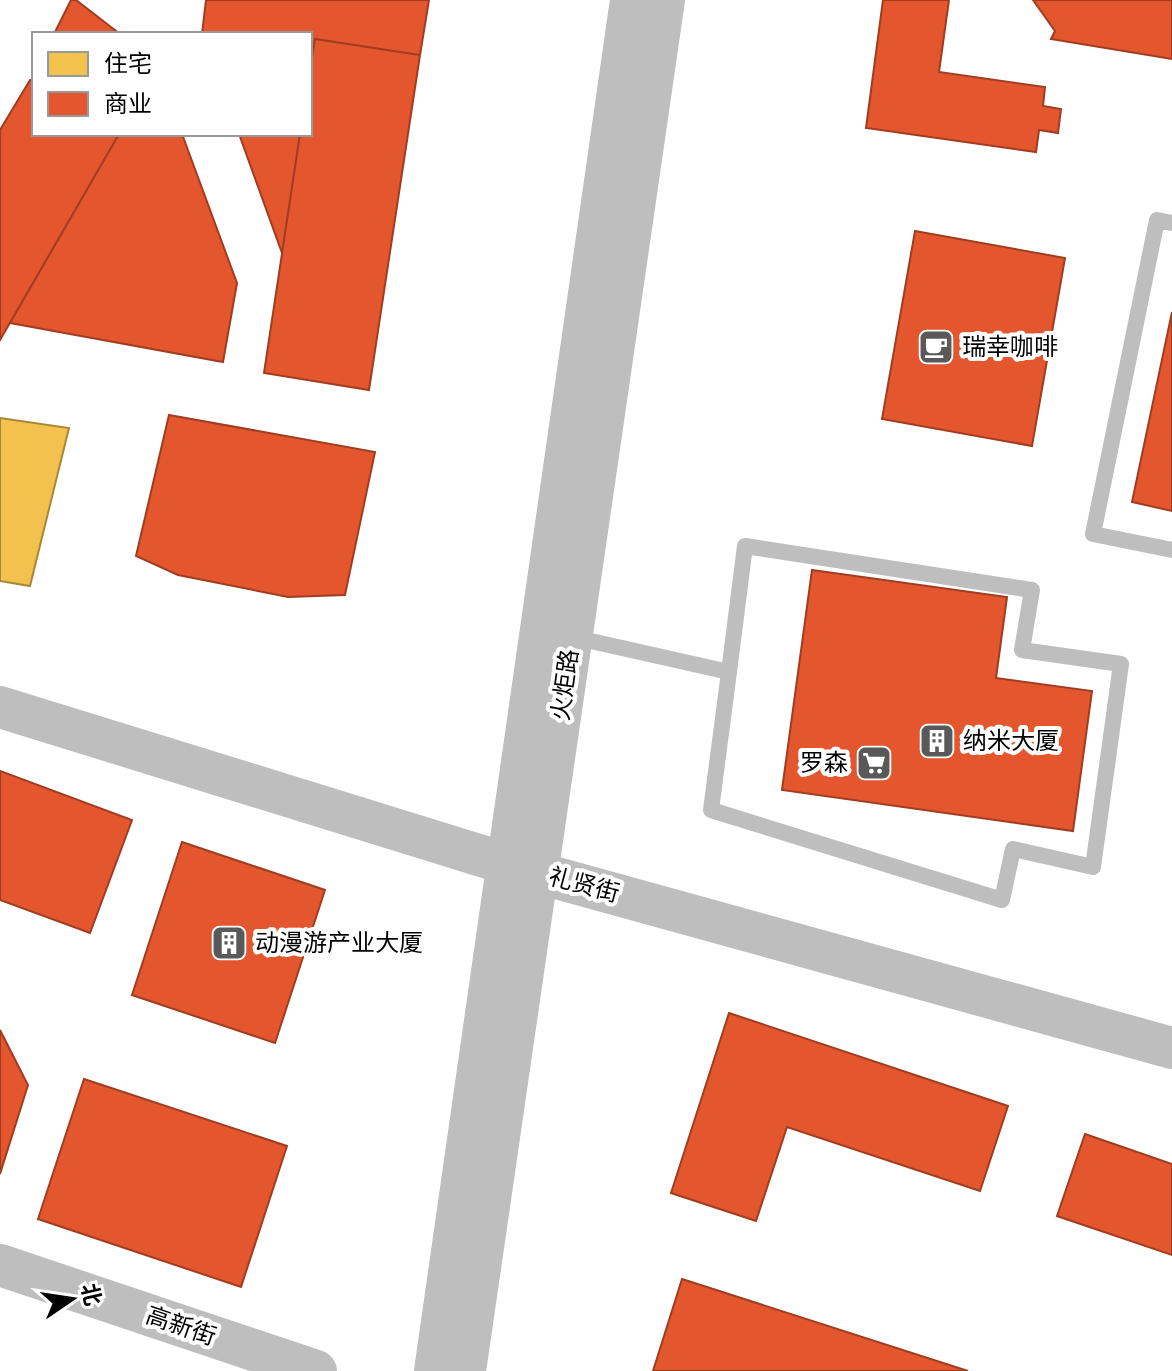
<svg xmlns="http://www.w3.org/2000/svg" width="1172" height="1371" font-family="'Public Sans','Noto Sans SC',sans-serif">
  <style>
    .homes { fill: #f2c14e; stroke: #a98737; stroke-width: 2 }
    .shops { fill: #e4572e; stroke: #a03d20; stroke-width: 2 }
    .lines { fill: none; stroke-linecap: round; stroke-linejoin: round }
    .service { stroke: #bebebe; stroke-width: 16 }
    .tertiary { stroke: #bebebe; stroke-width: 42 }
    .labels { text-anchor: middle; stroke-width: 8; stroke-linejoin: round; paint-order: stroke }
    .poi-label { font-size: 24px; fill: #000; stroke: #fff; text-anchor: start }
    .street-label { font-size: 24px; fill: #000; stroke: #fff }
  </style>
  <rect width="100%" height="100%" fill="#fff"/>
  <path class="homes" d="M0,418l69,10 -39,158 -30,-5z"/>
  <path class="shops" d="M71,0h5l44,34h-66z
    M206,0h223l-9,55 -105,-16 -5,30v-35h-108z
    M883,0h66l-10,72 106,15 -2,19 18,3 -3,24 -19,-3 -3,22 -170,-24z
    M1033,0h139v59l-121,-20 4,-8z
    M315,39l105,16 -51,335 -105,-17 36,-239h10v-65z
    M30,80l4,2v52h85l-119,206v-210z
    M119,134h63l55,149 -14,79 -213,-39z
    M239,134h61l-18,119z
    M915,231l150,27 -33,188 -150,-27z
    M1172,312v199l-40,-9z
    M169,415l206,37 -30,143 -57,2 -110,-22 -42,-19z
    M812,570l195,27 -11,81 96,13 -19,140 -291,-41z
    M0,771l132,49 -42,113 -90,-33z
    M182,842l143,48 -50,153 -143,-48z
    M729,1013l279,93 -28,85 -193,-64 -31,94 -85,-28z
    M0,1030l28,55 -28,89z
    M84,1079l203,67 -46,141 -203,-68z
    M1085,1134l87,30v91l-115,-39z
    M682,1279l286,92h-315z"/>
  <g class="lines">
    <path class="service" d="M1172,223l-15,-3 -64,314 79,16
      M573,637l156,35 -18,138 291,90 11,-51 80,18 28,-203 -99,-14 10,-60 -287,-44 -16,126"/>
    <path class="tertiary" d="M0,707l524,162 648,179
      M0,1265l316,106
      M435,1371l196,-1371
      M465,1371l199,-1371"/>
  </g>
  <defs>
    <symbol id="cafe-square" viewBox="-11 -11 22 22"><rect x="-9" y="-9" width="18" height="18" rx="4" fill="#595959" stroke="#fff"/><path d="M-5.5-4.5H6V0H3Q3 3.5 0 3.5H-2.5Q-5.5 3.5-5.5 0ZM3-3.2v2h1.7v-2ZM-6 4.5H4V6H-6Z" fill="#fff"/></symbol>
    <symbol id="building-square" viewBox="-11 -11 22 22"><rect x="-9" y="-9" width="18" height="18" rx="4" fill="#595959" stroke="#fff"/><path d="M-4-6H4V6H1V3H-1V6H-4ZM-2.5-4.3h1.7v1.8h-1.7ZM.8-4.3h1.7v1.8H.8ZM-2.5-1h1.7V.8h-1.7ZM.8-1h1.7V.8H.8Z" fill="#fff"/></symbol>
    <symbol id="supermarket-square" viewBox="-11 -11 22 22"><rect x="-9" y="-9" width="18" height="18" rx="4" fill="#595959" stroke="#fff"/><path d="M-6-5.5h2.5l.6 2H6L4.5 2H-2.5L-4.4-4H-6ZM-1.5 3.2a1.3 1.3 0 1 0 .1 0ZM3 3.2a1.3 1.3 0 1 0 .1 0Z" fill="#fff"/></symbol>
  </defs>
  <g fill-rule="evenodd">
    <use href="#cafe-square" x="916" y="327" width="40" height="40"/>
    <use href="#building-square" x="917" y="721" width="40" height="40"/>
    <use href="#supermarket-square" x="854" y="743" width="40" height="40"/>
    <use href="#building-square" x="209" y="923" width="40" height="40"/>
  </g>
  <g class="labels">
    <g class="poi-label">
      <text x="962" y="355">瑞幸咖啡</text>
      <text x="963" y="749">纳米大厦</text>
      <text x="848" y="771" text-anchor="end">罗森</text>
      <text x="255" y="951">动漫游产业大厦</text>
    </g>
    <g class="street-label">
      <text transform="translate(565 685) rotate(-82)" y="8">火炬路</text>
      <text transform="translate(584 885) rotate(15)" y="8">礼贤街</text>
      <text transform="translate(181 1326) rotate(19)" y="8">高新街</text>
    </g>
  </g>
  <rect x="32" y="32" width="280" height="104" fill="#ffffff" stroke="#999999" stroke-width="2"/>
  <rect x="48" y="52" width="40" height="24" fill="#f2c14e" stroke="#999999" stroke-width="2"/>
  <text x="104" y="72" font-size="24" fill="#000000">住宅</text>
  <rect x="48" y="92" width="40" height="24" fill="#e4572e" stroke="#999999" stroke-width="2"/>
  <text x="104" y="112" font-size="24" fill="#000000">商业</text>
  <g transform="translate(72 1299) rotate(77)" stroke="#ffffff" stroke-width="6" paint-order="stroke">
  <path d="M0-6L14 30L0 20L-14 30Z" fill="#000000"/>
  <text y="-12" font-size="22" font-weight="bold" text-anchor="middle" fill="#000000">北</text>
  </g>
</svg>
